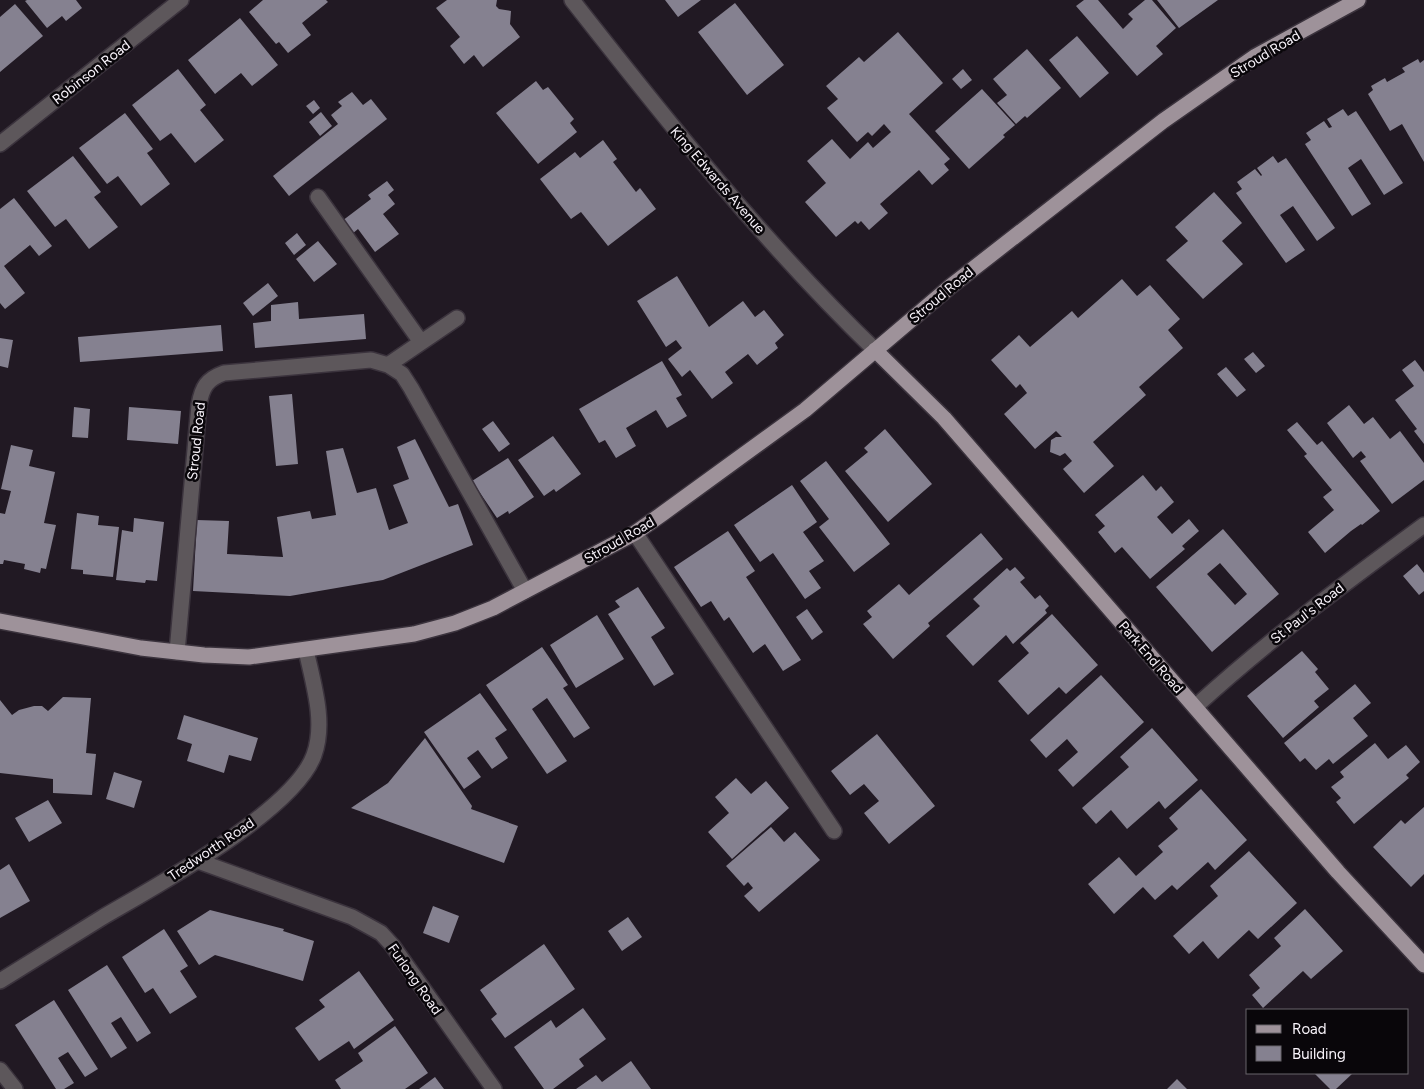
<svg xmlns="http://www.w3.org/2000/svg" width="1424" height="1089" font-family="Figtree,sans-serif">
  <style>
    .building { fill: #858190; fill-rule: evenodd }
    .lines { fill: none; stroke-linecap: round; stroke-linejoin: round }
    .minor-casing { stroke: #3b333d; stroke-width: 18 }
    .major-casing { stroke: #3b333d; stroke-width: 18 }
    .minor { stroke: #5d575b; stroke-width: 15 }
    .major { stroke: #9e929a; stroke-width: 15 }
    .labels { text-anchor: middle; stroke-width: 5; stroke-linejoin: round; paint-order: stroke }
    .street-label { font-size: 14px; fill: #f8f3fa; stroke: #09060a }
  </style>
  <rect width="100%" height="100%" fill="#211923"/>
  <path class="building" d="M27,0h49l6,8 -16,13 -4,-5 -15,12 -22,-27z
    M263,0h63l2,2 -26,21 9,12 -23,18 -9,-11 -3,2 -27,-32z
    M447,0h50l-1,6 3,3 12,2 -1,13 10,13 -37,30 -9,-12 -10,9 -14,-18 10,-9 -24,-29z
    M665,0h36l-23,17z
    M1084,0h14l25,29 10,-10 -5,-5 17,-14h7l24,28 -20,18 7,8 -26,22 -61,-70z
    M1157,0h61l-39,28z
    M735,3l49,62 -37,30 -49,-63z
    M15,4l28,32 -43,36v-55z
    M240,18l38,47 -26,21 -11,-13 -26,21 -27,-34z
    M898,32l45,51 -34,31 41,45 -6,5 5,6 -17,15 -13,-15 -39,34 8,9 -19,17 -8,-9 -3,3 -3,-3 -19,16 -31,-35 21,-19 -19,-22 25,-22 18,20 18,-17 5,6 18,-16 -7,-8 -12,12 -4,-4 -11,10 -30,-34 11,-9 -12,-13 33,-29 5,5z
    M1077,36l32,37 -29,25 -31,-38z
    M1027,49l34,39 -34,30 -2,-2 -9,8 -19,-21 10,-8 -14,-16z
    M1418,59l2,4 4,-3v102l-22,-38 -12,7 -22,-37 5,-4 -2,-4 14,-8 2,4 18,-10 -3,-4z
    M178,69l28,36 -6,5 24,30 -29,23 -24,-30 -11,8 -28,-36z
    M963,69l9,11 -11,9 -9,-10z
    M536,81l7,9 5,-3 26,32 -4,4 7,9 -39,32 -42,-51z
    M982,89l33,36 -12,10 2,2 -36,32 -34,-38z
    M352,92l11,13 8,-6 16,20 -98,77 -16,-20 65,-52 -7,-9 11,-9 -4,-4z
    M314,100l6,8 -7,6 -7,-8z
    M1343,109l5,7 8,-5 47,72 -19,12 -23,-36 -13,9 23,36 -19,12 -47,-72 6,-4 -5,-7 18,-12 5,7 3,-1 -5,-8z
    M321,112l11,14 -12,10 -11,-14z
    M125,113l28,36 -6,4 23,31 -29,22 -23,-30 -11,8 -28,-36z
    M603,140l14,19 -4,3 23,30 4,-4 16,21 -48,37 -27,-34 -10,7 -31,-40 35,-27 5,6z
    M73,156l28,36 -7,5 24,30 -29,22 -23,-30 -11,8 -28,-36z
    M1273,156l5,7 8,-5 49,70 -18,13 -24,-35 -13,9 25,35 -19,13 -50,-70 6,-4 -5,-7 18,-13 6,7 1,-1 -5,-7z
    M387,181l7,9 -6,5 7,9 -12,10 16,20 -24,18 -17,-23 -6,5 -10,-13 29,-22 -3,-4z
    M1214,192l28,31 -20,18 21,23 -40,35 -37,-39 22,-19 -13,-14z
    M14,198l38,48 -13,10 -9,-11 -26,21 21,27 -20,16 -5,-6v-94z
    M297,233l9,12 -12,10 -9,-12z
    M318,241l19,23 -23,18 -18,-23z
    M677,276l32,51 34,-26 12,16 9,-7 20,25 -9,8 3,5 -21,17 -9,-11 -23,18 8,11 -21,16 -22,-29 -8,7 -14,-18 14,-11 -6,-8 -10,7 -29,-46z
    M1122,279l15,17 13,-11 30,34 -12,11 15,18 -44,39 7,8 -53,47 21,24 -30,27 -21,-24 9,-8 -7,-8 -5,3 -10,-4 1,-12 5,-3h6l-6,-6 -21,18 -31,-35 23,-21 -7,-9 -4,4 -25,-28 28,-25 11,12 42,-36 6,7z
    M268,283l10,13 -25,20 -10,-13z
    M298,302l1,17 65,-5 2,25 -111,9 -2,-25 18,-2v-16z
    M221,325l2,26 -143,11 -2,-25z
    M0,338l13,2 -5,28 -8,-2z
    M1253,352l12,14 -9,7 -12,-14z
    M1415,360l9,12v72l-10,-13 3,-2 -22,-29 19,-14 -12,-16z
    M662,361l20,34 -6,3 11,18 -20,12 -11,-18 -30,18 10,18 -20,12 -11,-18 -6,3 -20,-34z
    M1226,367l20,23 -9,7 -20,-23z
    M292,394l6,70 -22,2 -7,-70z
    M1349,405l15,19 9,-7 17,22 10,-8 24,32v17l-32,24 -32,-43 6,-4 -5,-6 -8,7 -26,-35z
    M74,407l16,2 -2,29 -16,-1z
    M129,407l52,4 -3,33 -51,-4z
    M493,421l17,23 -11,8 -17,-23z
    M1297,422l20,23 5,-4 58,70 -18,14 -1,-1 -10,7 -26,22 -17,-21 26,-22 -11,-13 9,-7 -28,-34 3,-2 -20,-24z
    M885,429l47,55 -44,38 -43,-51 23,-19 -4,-4z
    M553,436l28,38 -25,18 -2,-3 -10,7 -26,-36z
    M415,439l34,68 9,-3 15,41 -90,35 -93,16 -97,-5 4,-71 32,1 -2,33 56,3 -6,-40 33,-6 2,8 24,-4 -10,-64 17,-3 14,45 19,-5 13,42 19,-7 -15,-38 16,-6 -12,-32z
    M11,445l22,5 -4,16 26,6 -11,51 12,2 -10,44 -5,-1 -1,5 -16,-4 1,-5 -21,-4 -1,4h-3v-51l5,1 6,-23 -10,-2z
    M508,458l26,39 -25,17 -1,-3 -11,7 -25,-37z
    M826,461l64,83 -36,28 -35,-45 10,-8 -29,-38z
    M1143,475l13,16 5,-5 13,16 -17,15 15,17 17,-15 10,12 -17,15 3,3 -35,30 -28,-32 -7,6 -17,-21 7,-6 -10,-11z
    M792,485l25,37 -14,10 21,29 -15,10 12,17 -16,11 -32,-46 -13,9 -26,-37z
    M77,513l22,3 -1,9 21,2 -6,50 -30,-3v-4l-12,-1z
    M134,518l30,4 -7,59 -11,-1 -1,3 -29,-3 6,-50 11,2z
    M1223,529l56,65 -67,58 -56,-65zM1220,563l27,31 -12,11 -28,-31z
    M728,531l27,40 -9,6 55,83 -18,11 -18,-27 -12,9 -24,-36 -5,4 -13,-20 -10,6 -27,-40z
    M981,533l22,26 -75,64 2,3 -37,33 -30,-35 9,-7 -5,-6 32,-27 10,11z
    M1417,564l7,9v18l-5,4 -16,-19z
    M1015,567l10,11 -5,4 15,17 5,-4 9,11 -4,4 2,3 -34,31 -7,-9 -33,31 -27,-30 34,-30 -7,-7 34,-31 3,3z
    M638,587l27,41 -14,9 23,37 -20,12 -46,-72 12,-7 -5,-6z
    M807,609l16,23 -11,8 -16,-23z
    M1052,614l46,51 -32,29 -7,-7 -31,28 -30,-34 31,-28 -9,-10z
    M597,615l27,44 -48,29 -26,-43z
    M542,647l26,38 -5,3 27,40 -16,10 -27,-40 -15,11 35,52 -20,13 -61,-89z
    M1302,651l16,18 -3,3 14,17 -15,12 5,6 -36,31 -36,-42z
    M1101,675l43,47 -71,65 -15,-17 20,-18 -6,-7 -5,-6 -21,19 -16,-18z
    M1355,684l16,19 -18,15 15,18 -35,28 -4,-5 -13,11 -11,-12 -5,4 -16,-19z
    M480,693l27,37 -12,8 13,20 -16,11 -14,-19 -11,8 14,19 -17,12 -40,-57z
    M63,697l28,1 -5,55 10,1 -4,41 -39,-2v-14l-53,-6v-73l12,15 7,-5 15,-4h8l6,5z
    M184,715l74,23 -7,23 -22,-6 -5,18 -37,-12 5,-17 -15,-5z
    M1152,728l46,52 -33,29 -6,-8 -32,28 -16,-19 -15,14 -14,-16 47,-41 -9,-10z
    M877,734l58,72 -46,38 -25,-31 15,-12 -15,-17 -14,11 -19,-24z
    M425,738l47,68 -1,3 47,17 -14,37 -153,-55 37,-25z
    M1375,743l13,16 18,-14 14,17 -14,13 3,3 -55,46 -18,-22 5,-4 -10,-11 13,-10 -4,-5z
    M114,772l28,9 -8,27 -28,-9z
    M736,778l15,16 15,-13 23,27 -57,51 -24,-27 21,-19 -14,-16z
    M1201,789l46,51 -32,30 -7,-8 -31,28 -5,-5 -17,15 -12,-13 -29,27 -26,-30 31,-27 17,19 27,-24 -5,-6 20,-17 -9,-11z
    M48,800l14,23 -33,19 -14,-24z
    M1424,807v67l-13,13 -38,-40 28,-27 4,4z
    M771,827l13,15 11,-10 25,28 -61,52 -15,-16 9,-8 -5,-6 -4,4 -18,-20z
    M1249,851l48,52 -39,36 -9,-9 -31,29 -15,-18 -14,13 -16,-18 45,-40 -8,-10z
    M9,864l21,37 -30,17v-48z
    M433,906l26,10 -10,27 -26,-10z
    M1305,909l38,42 -32,28 -8,-8 -40,37 -11,-13 8,-7 -11,-13 32,-29 -7,-8z
    M210,910l74,19 -1,2 31,10 -11,40 -88,-26 -16,10 -22,-34z
    M628,917l14,20 -20,14 -14,-20z
    M164,929l24,37 -8,5 17,26 -27,17 -17,-26 -8,5 -23,-36z
    M544,944l31,45 -70,49 -14,-19 6,-5 -17,-24z
    M107,965l44,68 -14,9 -16,-25 -10,6 16,25 -16,10 -43,-68z
    M359,971l35,49 -40,29 -5,-8 -30,20 -24,-33 30,-21 -6,-7z
    M54,1000l44,69 -13,8 -17,-25 -10,6 16,25 -10,6h-8l-41,-64z
    M583,1008l23,31 -27,20 5,7 -31,23h-9l-30,-42 37,-27 5,8z
    M395,1026l33,47 -23,16h-64l-6,-9 28,-19 -5,-8z
    M631,1061l20,28h-75l20,-14 6,7z
    M1314,1073h39l-17,16h-6z
    M435,1077l9,12h-25z
    M1177,1079l10,10h-20z"/>
  <g class="lines">
    <defs>
      <path id="minor" d="M572,0c95,121 192,243 303,350
        M0,144l181,-144
        M318,197l103,145
        M388,365l69,-47
        M635,533l199,298
        M177,652l22,-247c3,-18 8,-26 25,-32l147,-13 17,5 14,9 9,14 114,203
        M1195,707c72,-66 150,-124 229,-182
        M198,861l154,56 29,16 11,12 102,144
        M0,981c34,-21 69,-43 103,-64 53,-31 191,-106 211,-162 12,-33 -1,-72 -8,-105
        M0,1070l15,19"/>
      <path id="major" d="M875,350l69,68 394,454 86,93
        M0,621l141,27 63,7 45,2 165,-23 41,-11 38,-15 142,-75 27,-19 143,-104 146,-124 212,-165 93,-65 102,-56"/>
    </defs>
    <use href="#minor" class="minor-casing"/>
    <use href="#major" class="major-casing"/>
    <use href="#minor" class="minor"/>
    <use href="#major" class="major"/>
  </g>
  <g class="labels">
    <g class="street-label">
      <text transform="translate(1265 54) rotate(-31)" y="5">Stroud Road</text>
      <text transform="translate(91 72) rotate(-38)" y="5">Robinson Road</text>
      <text transform="translate(718 180) rotate(49)" y="5">King Edwards Avenue</text>
      <text transform="translate(941 295) rotate(-40)" y="5">Stroud Road</text>
      <text transform="translate(196 441) rotate(-84)" y="5">Stroud Road</text>
      <text transform="translate(619 540) rotate(-30)" y="5">Stroud Road</text>
      <text transform="translate(1307 613) rotate(-38)" y="5">St Paul's Road</text>
      <text transform="translate(1151 657) rotate(49)" y="5">Park End Road</text>
      <text transform="translate(211 849) rotate(-34)" y="5">Tredworth Road</text>
      <text transform="translate(415 979) rotate(55)" y="5">Furlong Road</text>
    </g>
  </g>
  <rect x="1246" y="1009" width="162" height="65" fill="#09060a" stroke="#69656a"/>
  <rect x="1256" y="1025" width="25" height="8" fill="#9e929a" stroke="#69656a"/>
  <text x="1292" y="1034" font-size="15" fill="#f8f3fa">Road</text>
  <rect x="1256" y="1046" width="25" height="15" fill="#858190" stroke="#69656a"/>
  <text x="1292" y="1059" font-size="15" fill="#f8f3fa">Building</text>
</svg>
